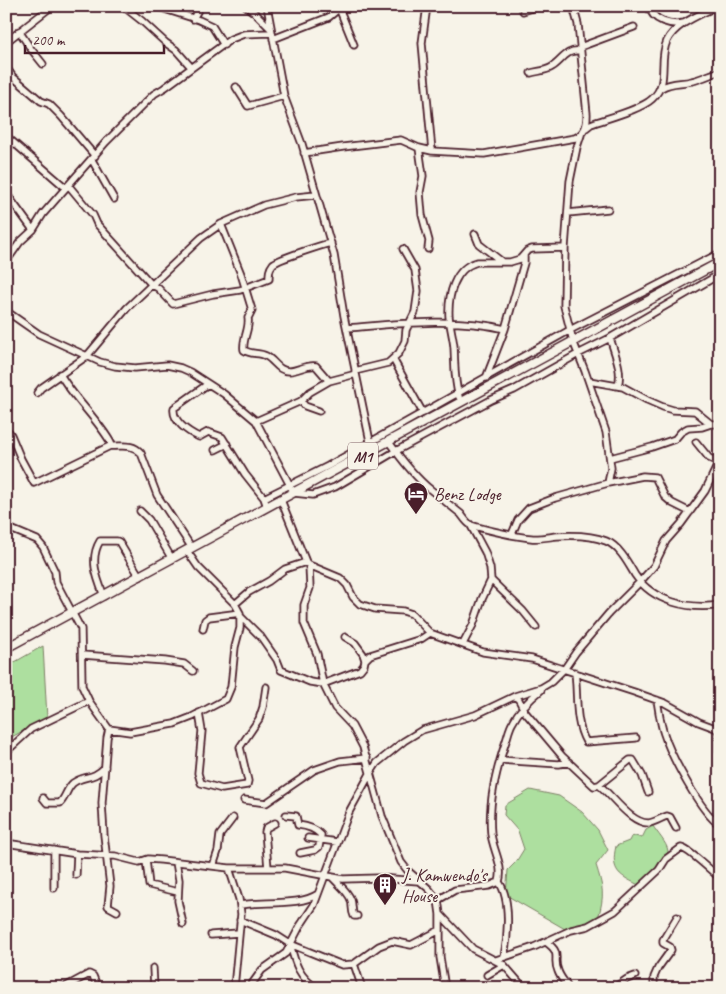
<svg xmlns="http://www.w3.org/2000/svg" width="726" height="994" font-family="Caveat,sans-serif">
  <style>
    .green { fill: #addf9f; stroke: #7c7f65 }
    .lines { fill: none; stroke-linecap: round; stroke-linejoin: round }
    .minor-casing { stroke: #4a1f2b; stroke-width: 9 }
    .highway-casing { stroke: #4a1f2b; stroke-width: 11 }
    .minor { stroke: #f7f3e8; stroke-width: 5.5 }
    .highway { stroke: #f7f3e8; stroke-width: 8 }
    .labels { text-anchor: middle; stroke-width: 4; stroke-linejoin: round; paint-order: stroke }
    .shield { fill: #f7f3e8; stroke: #7e5f64; stroke-width: 1 }
    .shield-label { font-size: 16px; font-weight: bold; fill: #4a1f2b }
    .poi-label { font-size: 18px; fill: #4a1f2b; stroke: #f7f3e8; text-anchor: start }
  </style>
  <rect width="100%" height="100%" fill="#f7f3e8"/>
  <filter id="ink" filterUnits="userSpaceOnUse"><feTurbulence type="fractalNoise" baseFrequency=".02" numOctaves="2"/><feDisplacementMap in="SourceGraphic" scale="10" xChannelSelector="R" yChannelSelector="G"/><feConvolveMatrix kernelMatrix="1 2 1 2 8 2 1 2 1" color-interpolation-filters="sRGB"/></filter>
  <g filter="url(#ink)">
    <path class="green" d="M43,646l4,72 -41,22v-73z
      M530,790l29,6 23,16 16,18 10,20 -12,15c7,22 9,30 2,53l-21,10 -12,1 -59,-34 2,-25 8,-8 8,-13 -6,-18 -14,-16 1,-10z
      M653,826c4,7 14,17 15,25 1,10 -20,28 -27,35 -21,-10 -31,-14 -25,-40l13,-5 2,-4 4,-1 7,2 4,-8z"/>
    <g class="lines">
      <defs>
        <path id="minor" d="M123,6l19,15 24,22 10,7 15,17
          M155,6l44,14 13,6 12,19
          M246,6l10,8 14,14
          M267,6l17,90 18,48 32,111 10,61 28,135
          M427,6l-5,37 10,108
          M649,6c3,15 22,20 35,17
          M339,8l15,37
          M523,11l16,-5
          M193,19l7,-13
          M19,31l12,18 12,15
          M273,39l56,-22 13,-11
          M6,42l46,-36
          M580,47l54,-20
          M6,67l7,10 28,24 8,3 12,12 34,40
          M531,73c7,-2 15,-2 21,-6 10,-6 14,-18 28,-16
          M236,87l12,19 36,-10
          M661,88c12,-7 19,-4 31,-7 10,-2 19,-7 28,-10
          M586,128l5,-4c16,-6 49,-14 61,-25 18,-16 6,-38 15,-58 9,-18 33,-26 50,-35
          M581,135l-4,12 -7,34 -5,67 -1,58 9,35 12,30 21,61 5,36 -3,15
          M6,136l60,52
          M419,148l4,28 -3,16 2,23 7,26 -1,8
          M304,153l39,-6 58,-7 18,8 13,3 52,3 91,-16c10,-5 12,-13 12,-24l-9,-90 -5,-18
          M92,160l22,39
          M69,186l24,29 4,9 55,61 6,3 15,16 40,-10 27,-4 29,-11c0,-6 0,-10 4,-15 5,-5 49,-19 58,-21
          M6,193l27,37
          M568,213l40,-4
          M221,224l20,50 11,36 -4,8c2,11 -6,21 -4,32 7,5 15,2 22,6 9,5 12,15 23,15 9,0 18,-7 27,-5l13,15
          M475,234l4,10 22,17
          M6,262l14,-20 13,-12 10,-16 63,-72 48,-48 10,-6 67,-49 13,-5 28,-1
          M6,311l33,23 61,28 15,4 20,2 32,-3 14,3 9,4 34,22 32,27 38,72 19,2 22,-8 61,-36 95,-51 23,-10 64,-36 32,-16 110,-64
          M347,328c49,-4 110,-11 158,1
          M610,338c4,14 13,33 8,47
          M393,359l30,54
          M355,371l33,-8 11,-10 6,-12 1,-11 9,-18 3,-21 -3,-21 -12,-21
          M486,378l19,-49 19,-66v-8
          M589,381l34,6 24,13 16,7 10,3 22,1 16,13h9
          M208,384l-34,24c-2,13 14,24 25,29l9,-5 14,5 23,37 19,24 3,9
          M37,393l4,-5 46,-32 40,-48 74,-70 20,-14 43,-19 32,-8 20,-2
          M459,397c-5,-17 -4,-33 -5,-50 -1,-10 -4,-20 -5,-31 -1,-20 5,-48 28,-54h33l10,-3 7,-8 5,-2 33,-1
          M301,401l4,5 14,5
          M256,421l45,-20 9,-9 19,-11 27,-7
          M6,431l3,1 2,3 10,24 13,24 76,-37 1,-3c-14,-25 -37,-44 -51,-69
          M389,442c12,17 26,35 42,48 10,8 20,16 30,24 3,4 6,9 10,11 12,4 46,12 60,13 8,1 17,-1 26,-2 16,-1 34,-1 49,5 13,5 22,22 29,34 18,27 55,35 85,30
          M696,442l13,16 11,5
          M110,446c12,1 22,-3 31,7l16,42 35,53
          M215,450l12,-6
          M610,458l42,-11 23,-8 6,-7 7,-4 14,-1 9,-3
          M264,498l64,-32 242,-136 150,-77
          M281,500l25,62 3,3 31,13 7,7 6,12 7,7 15,5 28,2 9,3 18,19 53,19 49,7 102,33 31,11 34,19 16,6 5,4
          M140,511l9,9 23,39
          M6,527l31,13 6,7 12,25 1,10 25,47 1,57 7,15 20,28 21,3 44,-8 18,-7 34,-18 5,-12 4,-40 5,-19v-15l-5,-9 -37,-37 -11,-16
          M512,534l6,-14 11,-12 26,-10 53,-15 35,-7 12,1 10,20 7,6 18,9
          M309,565l1,23 -6,17v18l13,31 6,30 12,24 17,18 11,21 19,69 19,46 7,9 21,18 9,11 2,14v43l5,31
          M491,580l32,31 13,16
          M104,596c-7,-18 -15,-37 -4,-55h17l2,1 21,35
          M235,604l14,-12 20,-11 16,-12 21,-7
          M240,616l21,21 16,23 4,10 29,12 13,2 37,-14 4,-5 1,-5 -2,-6 -8,-11 -10,-6
          M203,629l2,-9 4,-3 31,-4
          M463,644l10,-19 9,-26 9,-19 -1,-12 -5,-16 -15,-28
          M82,655l83,6 19,3 9,7
          M365,660l5,-5 51,-16 9,-6
          M575,672c3,23 -1,49 11,70l50,-4
          M515,696l4,4 6,12 37,44 32,30 5,-1 31,-25h3l9,15 6,17
          M657,700c2,11 3,23 7,34 7,22 37,79 56,91
          M199,713l3,18 -4,42 3,10 21,6 25,-4 1,-4 -8,-34 19,-28 4,-12 3,-20
          M109,729l-2,9 -5,65 2,32 6,51 -2,20 9,5
          M719,732l1,20
          M6,752l25,-23 58,-28
          M500,760l59,4 10,-2
          M599,785c13,10 32,39 50,38 6,-1 12,-5 18,-7l3,1 6,11
          M43,798l4,5h13c6,-6 7,-15 13,-20 12,-9 19,-2 32,-16
          M244,800l22,3 48,-33 26,-9 27,-3
          M286,815l10,1 2,9c9,1 17,3 23,10l-2,12 -4,3 -15,3
          M308,838l29,4
          M6,843l71,11 38,2 24,6 9,-3 13,1 68,8h56l58,11 36,-1 39,3
          M54,850v38
          M146,860l3,25 29,7
          M176,862l3,18 -1,21 5,23
          M213,866l5,-15 2,-16 13,-17
          M229,868l10,31 2,15 -7,74
          M268,868l-3,-36 1,-4 9,-5
          M76,875l1,-21
          M332,877c6,7 16,14 19,23 2,5 0,10 3,16h3
          M499,882c12,17 9,55 5,75
          M438,900l17,-10 34,-4 10,-4c5,-16 -6,-32 -8,-48 -3,-31 5,-62 14,-90 3,-8 4,-16 8,-22 6,-12 17,-23 28,-32
          M240,905c24,-4 60,1 78,-11
          M440,914l33,35 31,16 20,23
          M240,920l36,15 14,9 52,21 12,-1 25,-18 13,-5 19,4 29,-15
          M211,935l27,-2
          M546,942c17,12 6,16 12,29 2,6 6,10 9,15
          M290,944c5,19 9,34 27,44
          M496,960l38,-13 37,-17 17,-4 27,-15 44,-41 7,-11 15,-11c8,1 30,23 38,29
          M354,964l8,24
          M153,968l1,20
          M487,975l17,-10
          M63,988l26,-14 4,2 5,12
          M249,988l13,-18 24,-17 14,-27 14,-21 35,-93 22,-40 6,-9 27,-22 18,-11 53,-15 40,-19 26,-8 10,-6 14,-14 11,-16 33,-39 31,-31 14,-16 12,-25 15,-17 24,-33 15,-31
          M614,988l13,-9 8,-3
          M654,988v-11l4,-9 13,-18 -1,-3 -7,-4v-3l14,-23"/>
        <path id="highway" d="M6,648l714,-386"/>
      </defs>
      <use href="#minor" class="minor-casing"/>
      <use href="#highway" class="highway-casing"/>
      <use href="#minor" class="minor"/>
      <use href="#highway" class="highway"/>
    </g>
  </g>
  <defs>
    <symbol id="hotel-pin" viewBox="-11 -11 22 30"><path d="M0 17L-7.5 6A9.5 9.5 0 1 1 7.5 6Z" fill="#4a1f2b" stroke="#f7f3e8"/><path d="M-6-4.5h1.5V1H6V5H4.5V3h-9V5H-6ZM-4 0a1.8 1.8 0 1 1 3.6 0ZM.5 0V-2.5h3Q6-2.5 6 0Z" fill="#fff"/></symbol>
    <symbol id="building-pin" viewBox="-11 -11 22 30"><path d="M0 17L-7.5 6A9.5 9.5 0 1 1 7.5 6Z" fill="#4a1f2b" stroke="#f7f3e8"/><path d="M-4-6H4V6H1V3H-1V6H-4ZM-2.5-4.3h1.7v1.8h-1.7ZM.8-4.3h1.7v1.8H.8ZM-2.5-1h1.7V.8h-1.7ZM.8-1h1.7V.8H.8Z" fill="#fff"/></symbol>
  </defs>
  <g fill-rule="evenodd">
    <use href="#hotel-pin" x="402" y="480" width="28" height="38"/>
    <use href="#building-pin" x="371" y="871" width="28" height="38"/>
  </g>
  <g class="labels">
    <rect class="shield" x="348" y="442.5" width="30" height="27" rx="4"/>
    <g class="shield-label">
      <text x="363" y="462">M1</text>
    </g>
    <g class="poi-label">
      <text x="434" y="500">Benz Lodge</text>
      <text x="402" y="881">J. Kamwendo's<tspan x="402" dy="21">House</tspan></text>
    </g>
  </g>
  <rect width="726" height="994" fill="none" stroke="#f7f3e8" stroke-width="25"/>
  <rect x="12" y="12" width="701" height="969" fill="none" stroke="#4a1f2b" stroke-width="2" filter="url(#ink)"/>
  <path d="M25 45v8h139v-8" fill="none" stroke="#4a1f2b" stroke-width="2.5"/>
  <text x="32" y="45" font-size="15" fill="#4a1f2b" stroke="#f7f3e8" stroke-width="4" paint-order="stroke">200 m</text>
</svg>
